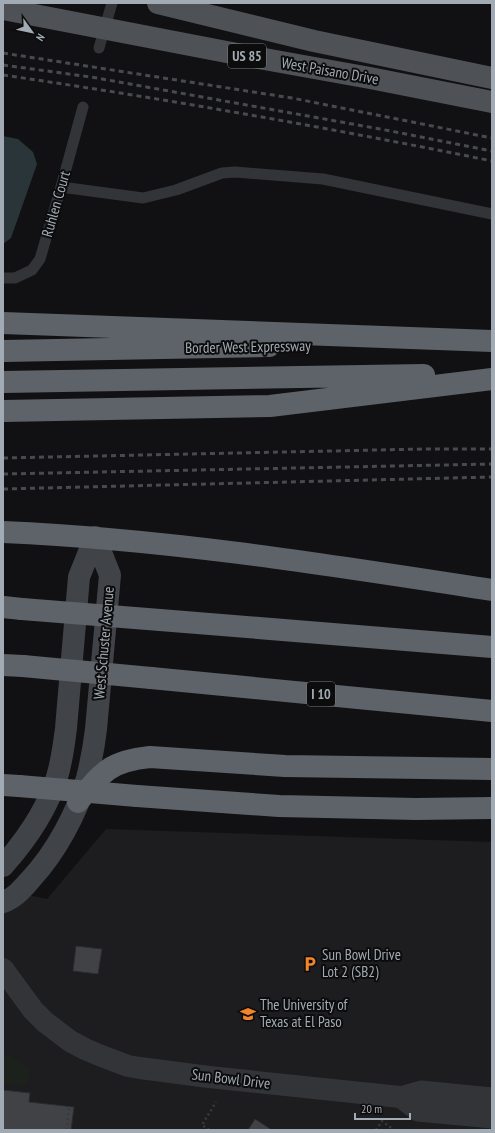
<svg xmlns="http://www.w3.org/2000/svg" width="495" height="1133" font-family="'PT Sans Narrow',sans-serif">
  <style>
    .built { fill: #1d1d1f }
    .green { fill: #1c221b }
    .water { fill: #293538 }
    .building { fill: #404246; stroke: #2b2c2f }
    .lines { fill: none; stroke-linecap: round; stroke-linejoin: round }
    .path { stroke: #383b3e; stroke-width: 2.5; stroke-dasharray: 2 3; stroke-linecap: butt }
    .service { stroke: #323438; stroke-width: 11 }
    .minor { stroke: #323438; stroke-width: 21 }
    .tertiary { stroke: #323438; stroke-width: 22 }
    .secondary { stroke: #404348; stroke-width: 22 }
    .primary { stroke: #4e5257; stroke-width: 22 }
    .motorway { stroke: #5e6369; stroke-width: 22 }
    .rail { stroke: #474a4f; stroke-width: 3; stroke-dasharray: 5 4; stroke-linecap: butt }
    .motorway-bridge { stroke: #5e6369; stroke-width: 22 }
    .labels { text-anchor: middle; stroke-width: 4; stroke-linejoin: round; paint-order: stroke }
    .shield { fill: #0c0c0d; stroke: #757b81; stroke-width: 1 }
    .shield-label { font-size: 14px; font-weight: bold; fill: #a2abb3 }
    .street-label { font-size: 15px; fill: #a2abb3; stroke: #0c0c0d }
    .poi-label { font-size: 15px; fill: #a2abb3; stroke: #0c0c0d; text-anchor: start }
  </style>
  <rect width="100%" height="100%" fill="#111113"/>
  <path class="built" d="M106,829l386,13v288h-489v-240l44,9z"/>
  <path class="green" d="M3,1053l26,15 -2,18 -24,-3z"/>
  <path class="water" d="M3,136l15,3 15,13 4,12 -26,74 -8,6z"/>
  <path class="building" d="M76,946l26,3 -4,25 -25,-3z
    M3,1090l27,3 -1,9 45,5 -3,23h-68z
    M255,1119l17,11h-24z"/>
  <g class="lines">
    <path class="path" d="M67,1130l2,-23
      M209,1130l-7,-5 14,-23
      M376,1130l6,-9 12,9"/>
    <path class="service" d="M99,48l13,-45
      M61,187l82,11 33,-8 46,-17 13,-1 88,7 169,35
      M3,278h12l17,-8 8,-11 21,-72 22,-80"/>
    <path class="minor" d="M400,1097l18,14 74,7
      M400,1097l21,-6 71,7"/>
    <path class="tertiary" d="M3,969l30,41 12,12 25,19 15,8 14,6 29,11 12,2 69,9 191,20"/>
    <path class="secondary" d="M3,866c23,-26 44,-56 54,-89 5,-16 7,-33 9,-49l13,-151 16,-40
      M3,902c12,-4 20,-14 28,-23 25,-27 46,-66 56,-101 4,-16 7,-32 9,-49l14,-154 -15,-38"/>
    <path class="primary" d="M158,3l156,38 178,37
      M3,9l234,45 133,24 122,24"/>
    <path class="motorway" d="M3,323l489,18
      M3,351l266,-5
      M3,382l421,-7
      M3,411l267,-5 222,-27
      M3,532c164,7 327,33 489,58
      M3,607l19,2
      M160,620l332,27
      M3,665l20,1
      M151,678l341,33
      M3,785l16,1
      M137,796l142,10 137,3 76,-1
      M78,802c24,-30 32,-41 72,-45l135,9 207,3"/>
    <path class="rail" d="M3,53l289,45 200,40
      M3,65l88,12 289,52 112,22
      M3,75c164,24 327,53 489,86
      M3,458l421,-9h68
      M3,474l489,-10
      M3,489l489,-12"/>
    <path class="motorway-bridge" d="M22,609l138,11
      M23,666l128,12
      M19,786l118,10"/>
  </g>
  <defs>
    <symbol id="parking-bare" viewBox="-9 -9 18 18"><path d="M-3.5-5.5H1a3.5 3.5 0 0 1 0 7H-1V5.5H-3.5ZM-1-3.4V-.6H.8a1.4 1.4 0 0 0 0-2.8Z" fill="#f38529" stroke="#0c0c0d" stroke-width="2.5" paint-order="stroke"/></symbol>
    <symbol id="university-bare" viewBox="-9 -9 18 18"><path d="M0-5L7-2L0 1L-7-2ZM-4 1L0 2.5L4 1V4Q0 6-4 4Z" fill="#f38529" stroke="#0c0c0d" stroke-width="2.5" paint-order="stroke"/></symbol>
  </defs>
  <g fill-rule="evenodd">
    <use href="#parking-bare" x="299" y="953" width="22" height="22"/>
    <use href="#university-bare" x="237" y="1003" width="22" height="22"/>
  </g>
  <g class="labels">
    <g class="shield">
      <rect x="228" y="44" width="38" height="24" rx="3"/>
      <rect x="307" y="682" width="28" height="24" rx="3"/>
    </g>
    <g class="shield-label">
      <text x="247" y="61">US 85</text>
      <text x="321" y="699">I 10</text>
    </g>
    <g class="street-label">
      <text transform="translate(330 71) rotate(10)" y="5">West Paisano Drive</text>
      <text transform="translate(56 204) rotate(-74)" y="5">Ruhlen Court</text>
      <text transform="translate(248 347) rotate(-1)" y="5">Border West Expressway</text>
      <text transform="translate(104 643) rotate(-85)" y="5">West Schuster Avenue</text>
      <text transform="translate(231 1079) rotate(7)" y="5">Sun Bowl Drive</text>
    </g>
    <g class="poi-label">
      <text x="322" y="960">Sun Bowl Drive<tspan x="322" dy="17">Lot 2 (SB2)</tspan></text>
      <text x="260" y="1010">The University of<tspan x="260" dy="17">Texas at El Paso</tspan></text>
    </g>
  </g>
  <rect width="495" height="1133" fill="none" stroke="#a2abb3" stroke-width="8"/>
  <g transform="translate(32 32) rotate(123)" stroke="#0c0c0d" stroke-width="3" paint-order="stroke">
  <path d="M0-3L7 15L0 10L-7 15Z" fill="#a2abb3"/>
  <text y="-6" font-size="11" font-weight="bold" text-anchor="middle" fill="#a2abb3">N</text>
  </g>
  <path d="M355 1113v6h55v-6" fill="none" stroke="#a2abb3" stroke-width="2"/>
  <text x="361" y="1113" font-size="12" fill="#a2abb3" stroke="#0c0c0d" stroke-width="3" paint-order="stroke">20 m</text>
</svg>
